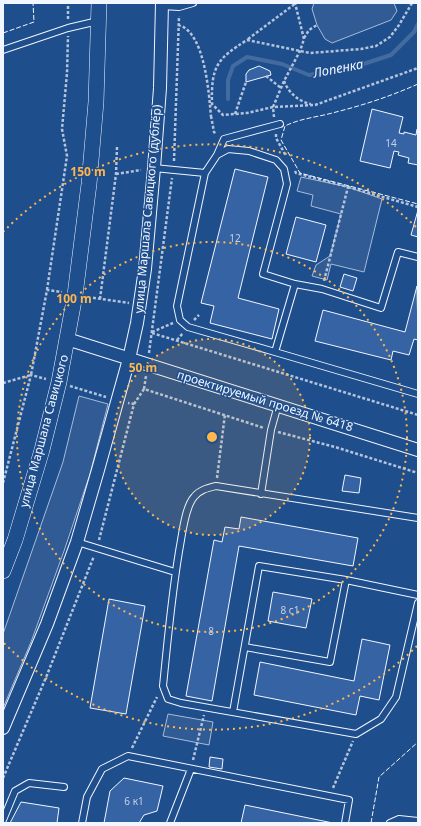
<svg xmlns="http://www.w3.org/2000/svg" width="421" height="826" font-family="'Noto Sans',sans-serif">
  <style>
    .built { fill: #305b95; stroke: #a8bbd7 }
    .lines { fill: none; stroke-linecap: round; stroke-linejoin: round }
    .stream { stroke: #446ba0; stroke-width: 4 }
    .building { fill: #3563a3; stroke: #f2f6ff }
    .service-casing { stroke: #f2f6ff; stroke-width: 8 }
    .minor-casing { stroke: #f2f6ff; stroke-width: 14 }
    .tertiary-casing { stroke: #f2f6ff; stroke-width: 16 }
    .path { stroke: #b3c4dc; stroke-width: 2.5; stroke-dasharray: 3 2; stroke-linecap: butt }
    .service { stroke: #1f4e8c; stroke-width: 6 }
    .minor { stroke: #1f4e8c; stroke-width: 12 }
    .tertiary { stroke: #1f4e8c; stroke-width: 15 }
    .fence { stroke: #f2f6ff; stroke-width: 1; stroke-dasharray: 5 2; stroke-linecap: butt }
    .ring { fill: none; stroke: #ffb74d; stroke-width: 2; stroke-dasharray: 2 4 }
    .labels { text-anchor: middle; stroke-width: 3; stroke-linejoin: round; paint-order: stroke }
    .number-label { font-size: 10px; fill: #c3d1e8 }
    .street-label { font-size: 12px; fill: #f2f6ff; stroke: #1f4e8c }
    .water-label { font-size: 13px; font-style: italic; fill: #f2f6ff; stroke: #1f4e8c }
    .centre { fill: #ffb74d; stroke: #1f4e8c; stroke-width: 2 }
    .ring-label { font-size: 12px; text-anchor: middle; font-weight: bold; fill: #ffb74d; stroke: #1f4e8c; stroke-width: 3; stroke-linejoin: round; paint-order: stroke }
  </style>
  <rect width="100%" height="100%" fill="#1f4e8c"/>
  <path class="built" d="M314,3h80l3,8 -6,9 -59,23 -7,-4 -8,-14 -5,-16z
    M301,177l47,10 34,12 -18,73 -33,-8 -4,16 -15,-4 4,-11 14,-9 11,-42 -30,-8 2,-11 -16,-4z
    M79,396l29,8 -18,70 -26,77 -33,91 -28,66v-74l60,-172z
    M168,714l45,8 -4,23 -46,-9z"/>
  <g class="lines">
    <path class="stream" d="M228,99v-19l5,-14 14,-9 35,7 27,11 42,-7 40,-13 23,-23 4,-8"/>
  </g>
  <path class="building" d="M259,66l11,5 1,4 -25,7v-8l3,-4z
    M372,109l31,8 -4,16 5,1v-2l12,3 1,-6 1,1v35l-10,-2 1,-5 -11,-3 1,-3 -5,-1 -4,17 -30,-7z
    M235,169l33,8 -30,121 41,11 -7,30 -62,-16 4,-17 -13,-3z
    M418,210v27l-7,-2z
    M296,217l30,8 -10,37 -30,-8z
    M344,274l13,4 -4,13 -13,-4z
    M417,286l1,54 -4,-1 -5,16 -16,-4 -2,9 -76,-19 8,-31 82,22z
    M345,475l16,3 -2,15 -17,-2z
    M241,517l117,21 -5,28 -114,-20 -27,155 -26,-5 28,-156 8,2 3,-15 14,2z
    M273,592l39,7 -6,29 -38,-7z
    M109,599l36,7 -19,108 -36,-6z
    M362,639l28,6 -11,55 -19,-4 -4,19 -102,-20 6,-33 94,19z
    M210,757l13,2 -1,10 -13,-2z
    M124,778l39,8 -6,25 -13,4 -5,8h-35l6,-32z
    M21,802l38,6 -2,15h-47z
    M245,805l88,18h-92z"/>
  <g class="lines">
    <defs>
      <path id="service" d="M162,6l17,1 14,-4
        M3,50l65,-22 30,-7
        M217,155l7,-16 56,-15
        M154,168l51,5
        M418,257l-20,-5 -17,56 -59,-19 -27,-5 -32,-10 24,-90 -3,-15 -8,-9 -27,-9 -21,-2 -11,6 -12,18 -28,133 3,14 8,7 87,25 143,42
        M275,352l20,-68
        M261,494l10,-64 7,-25
        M418,518l-202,-32c-8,2 -17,4 -22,11 -8,9 -11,31 -13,43 -9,49 -13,97 -18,146l5,13 13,4 175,31 25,-15 15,-22 22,-94
        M77,542l98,30
        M245,647l85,15 16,-82
        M233,712l26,-146 87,14 72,15
        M3,820l12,-29 14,-8 35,4
        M82,823l5,-26 15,-28 26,-13 221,44 -4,23
        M170,823l21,-54
        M390,823l9,-4 19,2"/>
      <path id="minor" d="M67,339l351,111
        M3,728l44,-104 30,-82 21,-72 31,-111 8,-36 8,-54 9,-101 6,-80 2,-85"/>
      <path id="tertiary" d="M3,571l12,-31 27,-90 17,-68 16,-87 14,-111 7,-82 3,-99"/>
    </defs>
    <use href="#service" class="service-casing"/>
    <use href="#minor" class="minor-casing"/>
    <use href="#tertiary" class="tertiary-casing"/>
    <path class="path" d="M412,3l-13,22 -9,12 -14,9 -15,3 -51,4 -63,-13c-30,19 -36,26 -35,64l11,11 24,-2 26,-6 42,-2 103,-37
      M68,19v-16
      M178,25c27,6 31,69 33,92
      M304,38l5,-8 8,-5
      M248,39l48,-36
      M266,76l15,12
      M284,81c4,11 15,21 27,23
      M235,114l11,-32
      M211,116l3,16 2,2
      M274,117l-1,-10 11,-26 16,-30 4,-12 -9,-36
      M276,134v4l10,18
      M174,161l5,-145
      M295,171l1,2 52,14 -24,94
      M116,174l25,-4
      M348,187l70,20
      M47,290l20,-134 -5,-27 5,-56 1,-37
      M88,297l41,6
      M100,299l16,-125 1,-27
      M194,320l5,-5
      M152,332l21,-9
      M152,333l266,82
      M177,340l6,-7
      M149,353l23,-175
      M3,383l28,-8 16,-85 15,2
      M70,386l36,11
      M144,389l2,-13
      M134,404l10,-15 120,39
      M278,432l57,15 83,26
      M217,478l8,-64
      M3,483l28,-108 15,4
      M99,540l35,-136 -6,-1
      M132,748l25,-51
      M193,760l11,-45
      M3,778l44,-103 47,-119
      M333,788l20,-47"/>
    <use href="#service" class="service"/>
    <use href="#minor" class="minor"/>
    <use href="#tertiary" class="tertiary"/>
    <path class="fence" d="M3,33l31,-11 -1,-19
      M418,84c-27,12 -54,21 -82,28 -17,5 -35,6 -51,14l-4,14 19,33 118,31
      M371,823l8,-46 39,-35"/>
  </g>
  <circle cx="212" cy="437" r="98" fill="#ffb74d" fill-opacity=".12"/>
  <g class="ring">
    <circle cx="212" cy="437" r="98"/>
    <circle cx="212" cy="437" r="195"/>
    <path d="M417 646A293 293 0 0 1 3 642M3 232A293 293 0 0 1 417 228"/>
  </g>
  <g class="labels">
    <g class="number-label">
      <text x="391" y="147">14</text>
      <text x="235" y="242">12</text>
      <text x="290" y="614">8 с1</text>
      <text x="211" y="635">8</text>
      <text x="134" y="805">6 к1</text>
    </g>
    <g class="street-label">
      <text transform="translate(148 209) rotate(-85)" y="4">улица Маршала Савицкого (дублёр)</text>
      <text transform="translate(265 401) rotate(17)" y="4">проектируемый проезд № 6418</text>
      <text transform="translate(44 431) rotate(-75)" y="4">улица Маршала Савицкого</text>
    </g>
    <g class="water-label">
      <text transform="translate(338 68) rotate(-11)" y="5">Лопенка</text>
    </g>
  </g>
  <circle cx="212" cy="437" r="6" class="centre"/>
  <g class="ring-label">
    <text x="88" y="176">150 m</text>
    <text x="74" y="303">100 m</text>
    <text x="143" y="372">50 m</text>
  </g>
  <rect width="421" height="826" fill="none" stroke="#f2f6ff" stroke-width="8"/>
</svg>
